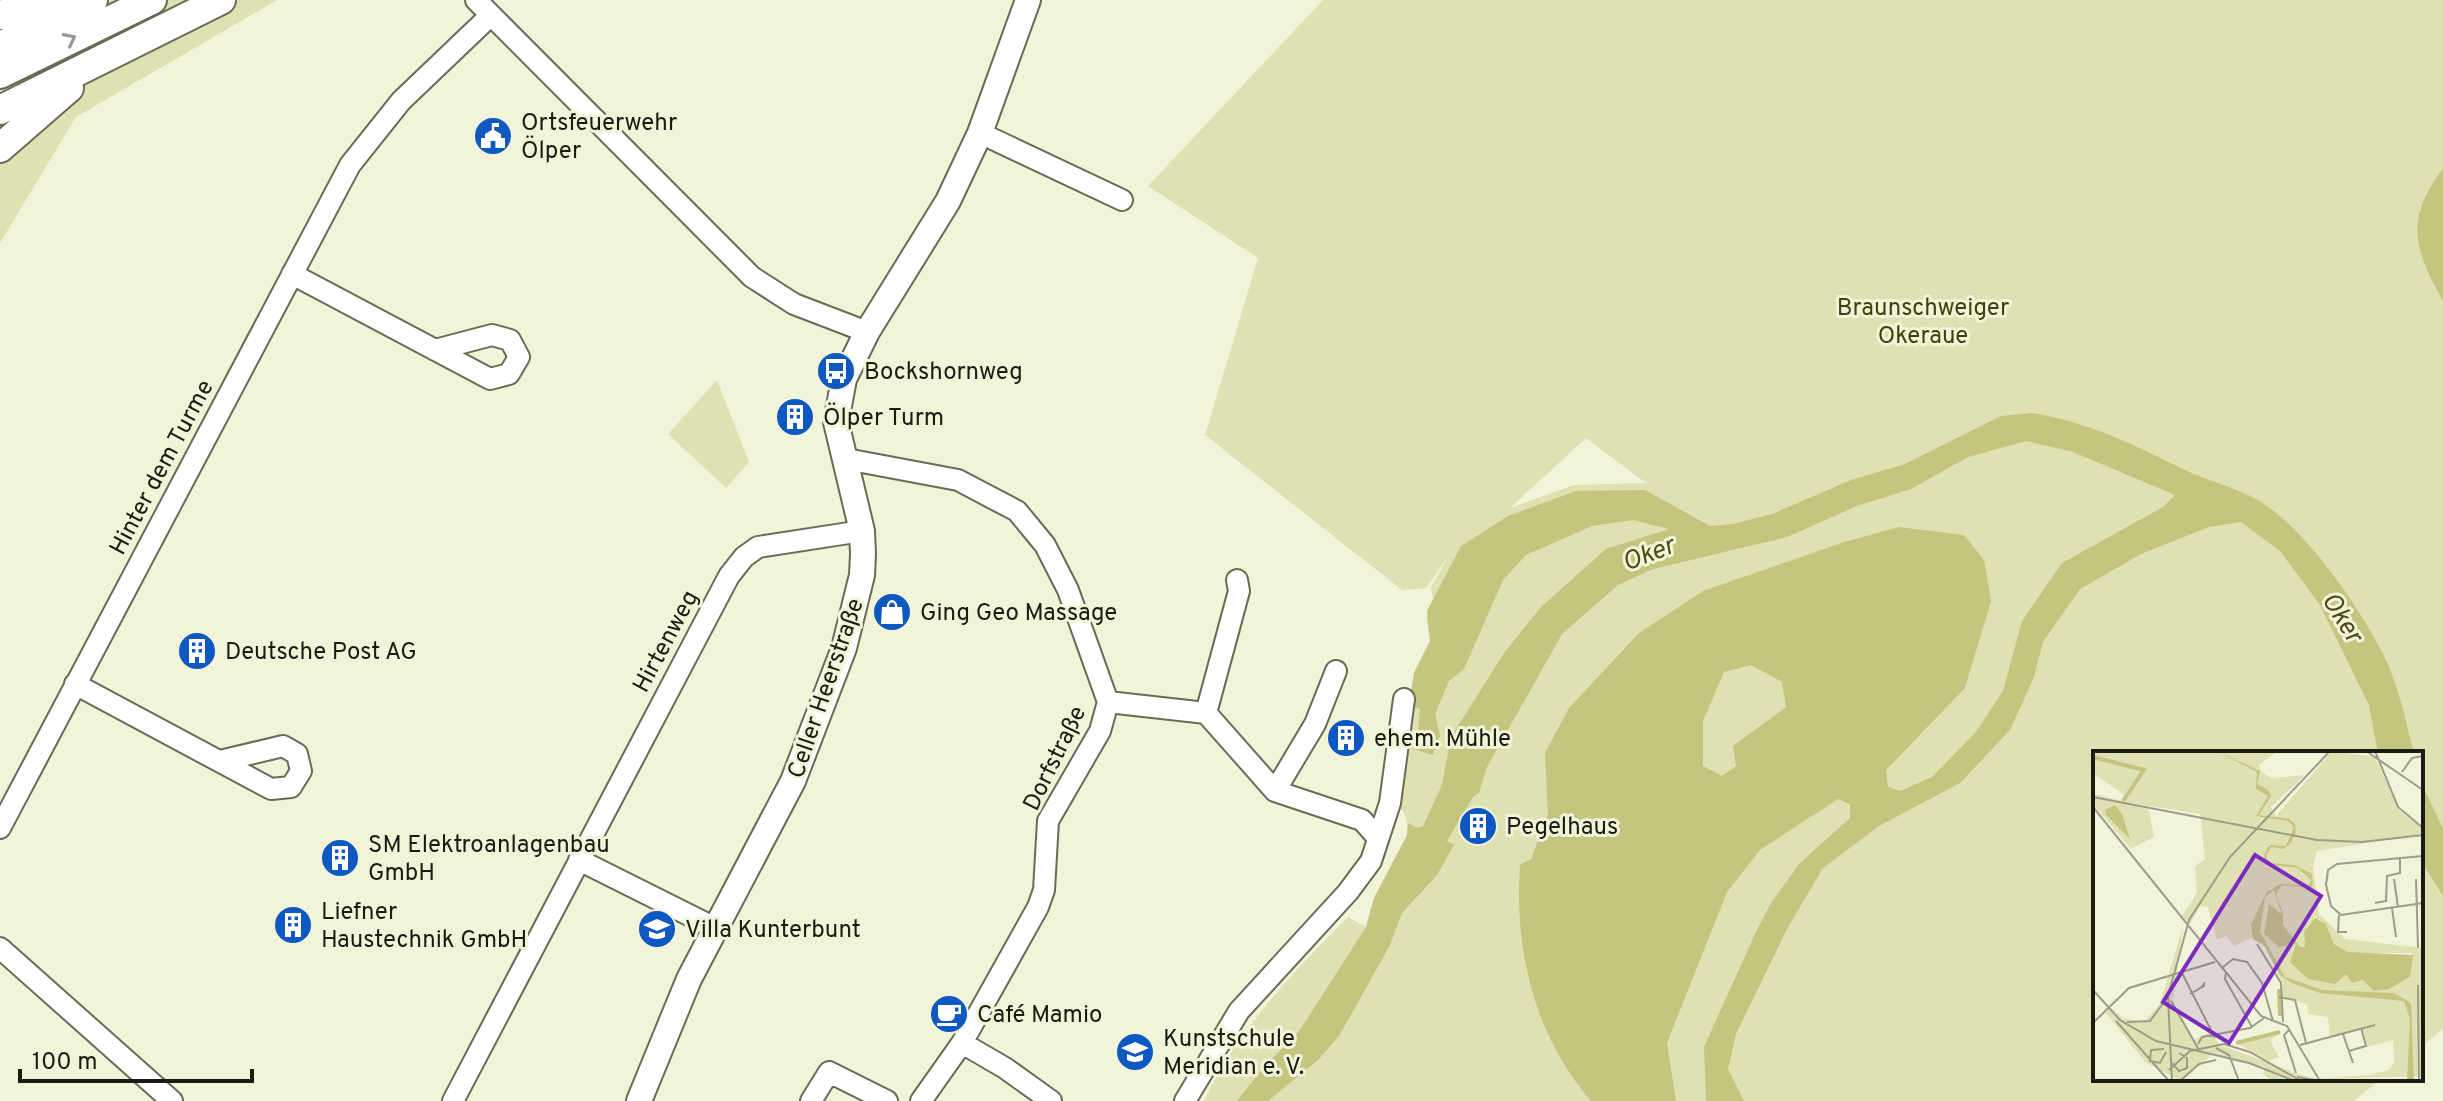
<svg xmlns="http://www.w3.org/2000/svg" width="2443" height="1101" font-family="Overpass,sans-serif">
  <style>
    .green { fill: #dfe1b3; fill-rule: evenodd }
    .water { fill: #c4c57f; fill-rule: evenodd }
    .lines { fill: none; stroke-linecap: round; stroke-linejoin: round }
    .minor-casing { stroke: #6a6b55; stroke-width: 24 }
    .major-casing { stroke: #6a6b55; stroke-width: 28 }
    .highway-casing { stroke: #6a6b55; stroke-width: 32 }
    .minor { stroke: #fff; stroke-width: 20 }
    .major { stroke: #fff; stroke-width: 24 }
    .highway { stroke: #fff; stroke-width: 28 }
    .oneway { stroke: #989894 }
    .labels { text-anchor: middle; stroke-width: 6; stroke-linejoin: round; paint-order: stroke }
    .poi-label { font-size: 24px; fill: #1a1b12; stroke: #f2f4da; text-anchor: start }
    .park-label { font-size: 24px; fill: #414109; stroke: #f2f4da }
    .street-label { font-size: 24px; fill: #1a1b12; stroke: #f2f4da }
    .water-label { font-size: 26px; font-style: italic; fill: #4c4c17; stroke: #f2f4da }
    .inset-river { fill: none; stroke: #c4c57f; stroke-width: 4 }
    .inset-road { fill: none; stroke: #9c9d8a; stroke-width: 2 }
    .view { fill: #7b2cbf; fill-opacity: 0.15; stroke: #7b2cbf; stroke-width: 4 }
    .inset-edge { fill: none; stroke: #1a1b12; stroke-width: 4 }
  </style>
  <rect width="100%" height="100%" fill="#f2f4da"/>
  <path class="green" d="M0,0h277l-201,117 -76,126z
    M1323,0h1120v1029l-22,18v-294h-326v326h286l-27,22h-1150c32,-69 90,-130 144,-184l18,10c3,-10 5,-21 9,-31 13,-28 52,-66 20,-94l19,-129 16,-32 -4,-23 7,-19 -2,-12 18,-32 -23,33 -24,2 -197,-155 53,-177 -110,-72zM1586,438l60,45 -72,2 -64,23z
    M717,380l32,82 -23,26 -58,-54z"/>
  <path class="water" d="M2443,168v133c-30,-54 -38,-81 0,-133z
    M2032,413c57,9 102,32 153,57 23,11 50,17 73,30 47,28 100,105 125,154 16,31 22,66 31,99h-36l-9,-48 -49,-100 -40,-54 -39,-29 -32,5 -68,27 -61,35 -37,53 -9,35 -24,53 -17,18 -33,35 -81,43 -56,42 -35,59 -52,107 -8,35 16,32h-38l-2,-54 52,-115 15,-29 29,-40 50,-45v-14l-12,-5 -78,51 -33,42 -60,151 9,58h-85c-57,-66 -77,-151 -71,-236l11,-6 17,-44 -3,-62 24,-45 70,-75 64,-42 141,-49 55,-15 65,8 20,25 7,41 -26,87 -79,82 2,17 12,4 32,-14 44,-45 27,-41 19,-70 40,-58 101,-56 12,-12 -102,-43 -47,-11 -58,16 -57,32 -54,17 -70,31 -134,32 -35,16 -56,49 -75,133 -8,26 -6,4 -26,44 7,4 -17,30 -35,38 -12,32 -51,91 -20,23 -51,42h-31l28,-35 35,-36 66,-103 8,-29 33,-63 1,-12 10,5 5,-2 19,-41 9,-48 53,-84 37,-46 65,-58 63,-20 -36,-9 -41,6 -66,29 -23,25 -39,89 -15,12 -14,33 5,22 -7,19 -23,-7 8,-15 2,-24 -11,-3 5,-33 16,-32 -3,-30 34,-65 47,-30 68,-25 69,-1 65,36 23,-2 39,-10 79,-34 54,-16 96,-48zM1751,665l31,17 4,25 -53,39 3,20 -14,10 -19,-10v-45l21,-49z
    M2421,783l22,45v68l-22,-35z"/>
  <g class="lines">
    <defs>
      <path id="minor" d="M476,0l276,277 42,27 73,28
        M980,133l142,67
        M292,274l198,105 19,-5 10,-17 -9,-17 -18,-5 -57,15
        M846,459l112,21 59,31 28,34 23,45 40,112 -8,29 -52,90 -4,69 -6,17 -76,136 -41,58
        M75,684l196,105 20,-2 10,-16 -4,-17 -14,-8 -63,15
        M1108,702l98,11 69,78 87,29 15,17
        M1206,713l33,-122 -2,-11
        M1275,791l40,-67 21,-53
        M0,828l350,-663 51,-64 90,-86
        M579,860l136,68
        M0,948l172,153
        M962,1043l43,25 46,33
        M453,1101l276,-525 15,-19 14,-10 104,-16
        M811,1101l18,-29 58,29
        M1185,1101l54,-90 109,-119 23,-31 19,-58 14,-104"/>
      <path id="major" d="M639,1101l50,-122 104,-198 51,-133 18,-73 1,-21 -1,-23 -26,-109 8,-43 23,-47 81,-131 32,-68 48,-133"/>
      <path id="highway" d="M0,15l50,-15
        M0,46l93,-46
        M0,74l152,-74
        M0,110l221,-110
        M0,148l69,-60"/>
    </defs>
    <use href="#minor" class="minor-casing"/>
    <use href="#major" class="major-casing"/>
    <use href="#highway" class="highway-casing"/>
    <use href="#minor" class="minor"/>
    <use href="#major" class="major"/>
    <use href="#highway" class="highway"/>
  </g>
  <defs><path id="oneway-chevron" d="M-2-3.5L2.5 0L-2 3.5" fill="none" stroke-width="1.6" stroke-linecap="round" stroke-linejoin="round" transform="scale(2)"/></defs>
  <use class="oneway" href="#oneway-chevron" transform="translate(70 39) rotate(-27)"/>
  <defs>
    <symbol id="civic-disc" viewBox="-11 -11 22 22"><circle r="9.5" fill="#0e58c2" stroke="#f2f4da"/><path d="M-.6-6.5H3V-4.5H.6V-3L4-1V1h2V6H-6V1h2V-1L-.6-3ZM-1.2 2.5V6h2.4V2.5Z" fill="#fff"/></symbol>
    <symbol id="bus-disc" viewBox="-11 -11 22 22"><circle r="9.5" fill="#0e58c2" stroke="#f2f4da"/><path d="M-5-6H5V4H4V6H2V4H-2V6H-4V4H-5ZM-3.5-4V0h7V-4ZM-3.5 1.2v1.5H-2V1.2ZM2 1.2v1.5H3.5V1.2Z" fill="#fff"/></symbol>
    <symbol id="building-disc" viewBox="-11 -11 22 22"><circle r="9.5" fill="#0e58c2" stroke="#f2f4da"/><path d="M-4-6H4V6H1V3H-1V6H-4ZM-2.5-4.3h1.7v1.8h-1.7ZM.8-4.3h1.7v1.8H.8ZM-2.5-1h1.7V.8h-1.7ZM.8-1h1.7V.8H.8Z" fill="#fff"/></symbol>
    <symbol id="shop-disc" viewBox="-11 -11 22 22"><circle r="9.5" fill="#0e58c2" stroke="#f2f4da"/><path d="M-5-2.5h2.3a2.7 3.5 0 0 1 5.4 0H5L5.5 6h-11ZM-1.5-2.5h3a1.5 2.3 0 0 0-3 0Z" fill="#fff"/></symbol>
    <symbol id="school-disc" viewBox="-11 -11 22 22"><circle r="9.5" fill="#0e58c2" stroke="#f2f4da"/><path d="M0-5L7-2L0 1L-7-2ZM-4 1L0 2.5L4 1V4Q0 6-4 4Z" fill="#fff"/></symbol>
    <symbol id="cafe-disc" viewBox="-11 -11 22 22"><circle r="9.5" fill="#0e58c2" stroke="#f2f4da"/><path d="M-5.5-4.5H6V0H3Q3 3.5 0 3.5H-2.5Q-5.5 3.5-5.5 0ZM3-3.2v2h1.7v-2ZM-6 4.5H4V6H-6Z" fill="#fff"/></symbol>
    <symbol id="university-disc" viewBox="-11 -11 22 22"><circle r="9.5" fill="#0e58c2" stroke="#f2f4da"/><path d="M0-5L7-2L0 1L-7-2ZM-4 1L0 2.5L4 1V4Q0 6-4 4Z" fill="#fff"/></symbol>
  </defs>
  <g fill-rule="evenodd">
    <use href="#civic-disc" x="471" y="114" width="44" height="44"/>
    <use href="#bus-disc" x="814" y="349" width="44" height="44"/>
    <use href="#building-disc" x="773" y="395" width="44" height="44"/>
    <use href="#shop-disc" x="870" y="590" width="44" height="44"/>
    <use href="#building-disc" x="175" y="629" width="44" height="44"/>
    <use href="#building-disc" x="1324" y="716" width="44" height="44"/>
    <use href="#building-disc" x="1456" y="804" width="44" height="44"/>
    <use href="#building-disc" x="318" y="836" width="44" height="44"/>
    <use href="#building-disc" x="271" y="903" width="44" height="44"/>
    <use href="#school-disc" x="635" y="907" width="44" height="44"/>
    <use href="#cafe-disc" x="927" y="992" width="44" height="44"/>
    <use href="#university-disc" x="1113" y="1030" width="44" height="44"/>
  </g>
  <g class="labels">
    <g class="poi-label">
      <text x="521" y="130">Ortsfeuerwehr<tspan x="521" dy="28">Ölper</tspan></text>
      <text x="864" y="379">Bockshornweg</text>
      <text x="823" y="425">Ölper Turm</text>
      <text x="920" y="620">Ging Geo Massage</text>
      <text x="225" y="659">Deutsche Post AG</text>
      <text x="1374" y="746">ehem. Mühle</text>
      <text x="1506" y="834">Pegelhaus</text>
      <text x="368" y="852">SM Elektroanlagenbau<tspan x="368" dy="28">GmbH</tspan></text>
      <text x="321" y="919">Liefner<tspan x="321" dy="28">Haustechnik GmbH</tspan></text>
      <text x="685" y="937">Villa Kunterbunt</text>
      <text x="977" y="1022">Café Mamio</text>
      <text x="1163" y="1046">Kunstschule<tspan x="1163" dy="28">Meridian e. V.</tspan></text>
    </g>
    <g class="park-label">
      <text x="1923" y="315">Braunschweiger<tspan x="1923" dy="28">Okeraue</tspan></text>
    </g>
    <g class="street-label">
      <text transform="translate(161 467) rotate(-62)" y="8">Hinter dem Turme</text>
      <text transform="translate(665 641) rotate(-62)" y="8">Hirtenweg</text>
      <text transform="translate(825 688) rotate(-71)" y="8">Celler Heerstraße</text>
      <text transform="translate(1054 758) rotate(-64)" y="8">Dorfstraße</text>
    </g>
    <g class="water-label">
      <text transform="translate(1648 553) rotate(-21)" y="9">Oker</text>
      <text transform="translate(2343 617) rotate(58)" y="9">Oker</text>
    </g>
  </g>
  <g transform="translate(2093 751)">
    <rect width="330" height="330" fill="#f2f4da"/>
    <path d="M0,0h185l-19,14 3,7 9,6 34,-3 -34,32 5,9 56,-65 43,6 24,53 24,19v5l-106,17 -4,17 6,46 26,25 78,9v128l-151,5 -9,-7 2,-7 -52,-13 -32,27 -36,-19 -39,-49 5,-5 12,10 21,4 16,-18 23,-78 -10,75 21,39 16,-8 10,13 93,34 55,-4 21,-5 5,-7 -1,-23 -26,7 -5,-18 -32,7 -2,-19 -20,-3 -1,-10 -27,-7 3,-13 -17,-36 -14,-10 -18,8 -8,-10 -9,4 -9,-33 -8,-1 -10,18 -8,-8 15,-23 -2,-27 10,-7 -5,-45 -76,-12 25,8 5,27 -23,12 -38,-45v-10l30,7 3,-5 -33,-23zM222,167l11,6 8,20 14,9h64l-2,24 -21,12 -26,-9 -11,3 -2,-8 -57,-22 12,-6 -1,-15zM187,283l-10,6 9,17 -10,4 -32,-18z" fill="#dfe1b3" fill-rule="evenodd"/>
    <path d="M124,0l43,20 -3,13 11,6 3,6 -12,19 30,4 6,5 1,9 -6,11 -7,5 -12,-2 -5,9 4,7 24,2 17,8 2,9 -2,6 -29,-3 -6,9 7,19v12l17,22h5l-1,-15 11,-14 11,6 8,20 14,8 65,3 -3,22 -21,12 -15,2 -11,-11 -11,3 -6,-9 -11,10 -27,-5 -18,-17 6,-18 -17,3 -15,-13 5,-30 13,11 -8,-25 -9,7 -5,35 25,45 37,13 72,3 17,10 3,78h-7l3,-62 -6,-18 -84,-8 -28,-10 -13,-9 -15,-29 -11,-6 -2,-14 15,-32 14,-9 28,2 3,-6 -13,-12 -32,-4 -2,-8 3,-8 4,-3 15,1 8,-19 -6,-6 -32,-5 12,-20 -12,-7 1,-17zM22,54l7,9 8,25 -24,-24 -1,-5z" fill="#c4c57f"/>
    <path class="inset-river" d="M0,6l51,13 -21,31M186,238l1,27M143,292l44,-11"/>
    <path class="inset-road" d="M273,0l57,39M282,0l23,56 25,21M309,21l10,-14 11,-2M0,46l224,43 45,2 61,-7M0,56l168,209 26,10 33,55M330,105l-86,8 -9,6 -2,15 5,21 10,9 82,-12M301,128l4,28M323,128l2,69M282,152l11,-2 1,-25 13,-3v-16M299,157l4,29M246,164l-1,17h9M164,193l24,39 2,39M129,217l11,-9 14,3 15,21 11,38M133,221l-1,7 27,48M89,222l33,65M325,234l1,95M0,239l27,30 36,21 93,22 46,18M97,243l14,-8v-2l-4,5M186,246l16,3 11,43M78,250l28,49M23,270l53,60M34,271l23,-1 14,-19M0,272l36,-35 86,-26M196,279l-5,5 12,38M250,283l10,29M105,293l4,-7 48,-9 14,-10M207,294l75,-20M123,297l13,7 10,26M71,298l-13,1 -1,11 10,2 6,-11M256,300l17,-5 -5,-18M79,312l7,8 8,-3v-10l-8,-5M76,319l21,-19 34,-7 26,8 51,29M204,326l24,4M79,330l-4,-85 21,-76 41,-63 100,-106M87,330l19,-17 17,-4M232,330l98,-1"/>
    <path class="view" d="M162,104l66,41 -92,147 -66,-41z"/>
    <rect width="330" height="330" class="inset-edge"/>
  </g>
  <path d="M20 1069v12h232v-12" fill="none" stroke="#1a1b12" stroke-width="4"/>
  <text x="32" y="1069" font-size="24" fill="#1a1b12" stroke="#f2f4da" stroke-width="6" paint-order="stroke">100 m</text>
</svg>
